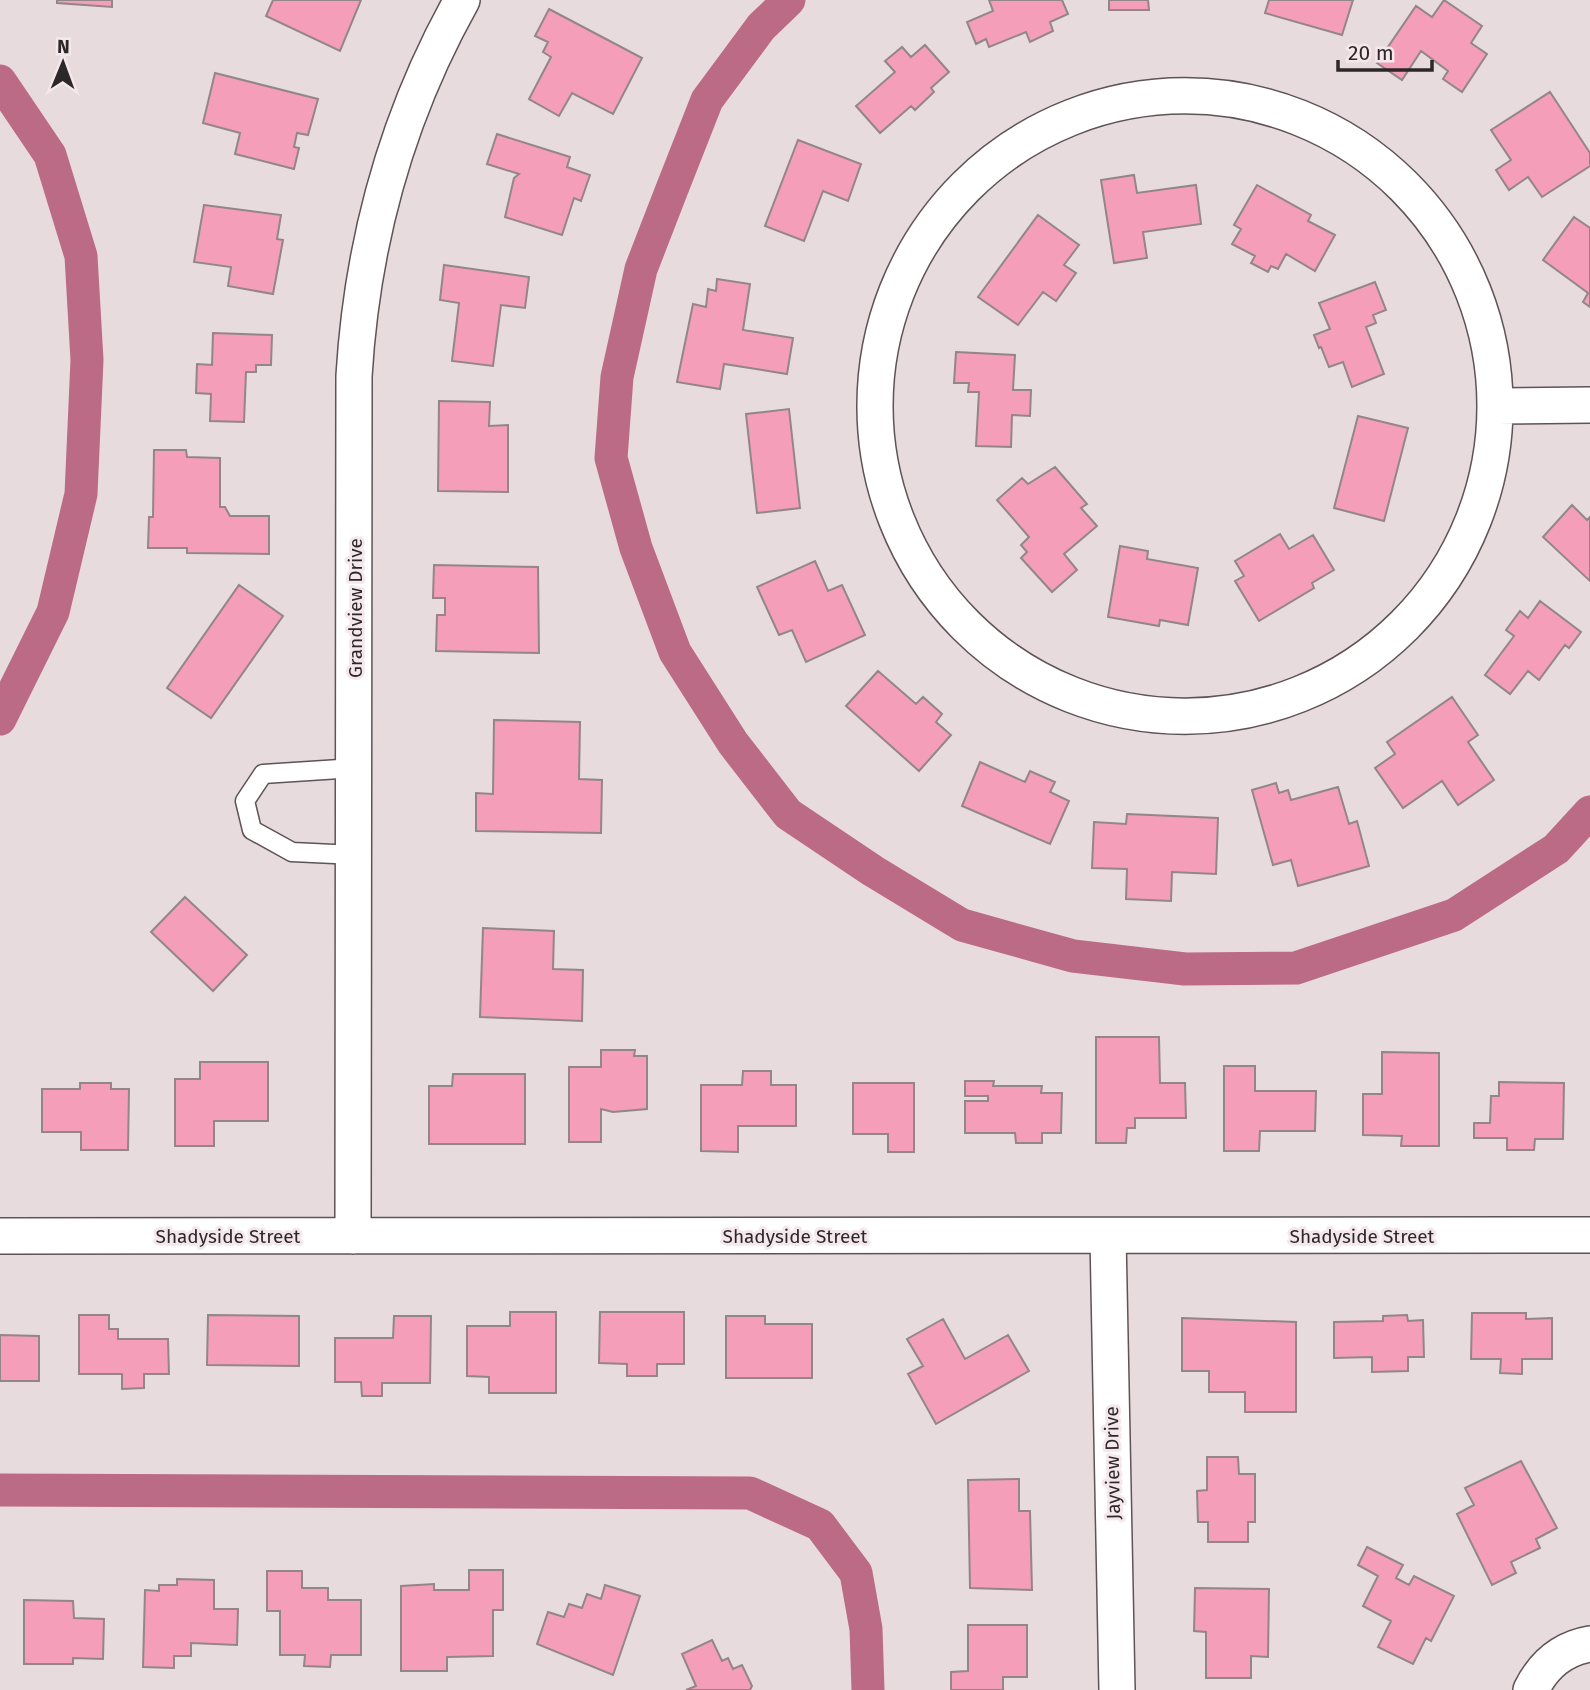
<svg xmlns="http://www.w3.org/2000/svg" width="1590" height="1690" font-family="'Fira Sans',sans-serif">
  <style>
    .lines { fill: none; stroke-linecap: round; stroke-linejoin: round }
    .canal { stroke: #bb6b85; stroke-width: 33 }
    .building { fill: #f49eb9; stroke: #928689; stroke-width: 2 }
    .service-casing { stroke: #5e5356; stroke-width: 21 }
    .minor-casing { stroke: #5e5356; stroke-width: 38 }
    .service { stroke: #fff; stroke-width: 18 }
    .minor { stroke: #fff; stroke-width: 35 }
    .labels { text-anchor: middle; stroke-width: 6; stroke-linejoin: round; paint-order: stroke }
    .street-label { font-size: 19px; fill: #2c2728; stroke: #f5e8ec }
  </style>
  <rect width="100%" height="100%" fill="#e8dbde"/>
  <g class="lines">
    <path class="canal" d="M789,0l-28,27 -54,73 -35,89 -31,80 -24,108 -6,81 25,90 39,104 58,91 55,71 85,57 89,54 111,31 112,13 111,-1 158,-53 102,-66 34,-37
      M0,81l50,74 31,101 6,104 -6,134 -28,118 -53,107
      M0,1490l750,3 70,32 36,48 10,56 2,61"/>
  </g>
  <path class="building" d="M57,0h55v7l-55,-4z
    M273,0h88l-21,51 -74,-35z
    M989,0h73l6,14 -18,8 3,9 -23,11 -4,-10 -37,15 -3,-8 -10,5 -9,-22 26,-11z
    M1109,0h39l1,10h-40z
    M1269,0h84l-11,35 -77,-22z
    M1444,0l38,26 -11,17 16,11 -25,38 -19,-13 5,-8 -27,-20 -19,29 -25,-17 39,-57 16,11z
    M549,9l93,49 -29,56 -41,-21 -13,23 -30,-17 22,-42 -8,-5 5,-10 -13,-6z
    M925,45l24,27 -18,16 3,4 -19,18 -4,-4 -31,27 -24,-27 39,-34 -10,-11 17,-14 9,10z
    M215,73l103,26 -10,36 -11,-2 -3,14 5,1 -5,21 -59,-15 5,-21 -37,-10z
    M1550,92l40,61v13l-48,31 -14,-20 -19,13 -13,-20 15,-10 -20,-30z
    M497,134l73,23 -3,10 23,8 -9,26 -7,-3 -12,37 -57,-18 9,-39 5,-4 -32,-10z
    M798,140l63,24 -13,37 -25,-10 -19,50 -39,-15z
    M1134,175l3,18 59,-8 5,39 -58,8 4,26 -33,5 -13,-83z
    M1257,185l54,30 -3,6 27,14 -20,36 -29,-17 -8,15 -7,-3 -3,6 -17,-9 4,-7 -23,-12 9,-15 -7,-4z
    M204,205l77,10 -4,24 6,1 -10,54 -45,-8 3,-19 -37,-5z
    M1038,215l41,30 -15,20 12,8 -20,28 -13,-9 -25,33 -40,-28z
    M1574,217l16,11v79l-7,-5 5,-9 -45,-33z
    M444,265l85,12 -4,31 -24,-3 -8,61 -41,-5 7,-58 -19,-3z
    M717,279l33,5 -7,46 50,8 -6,36 -63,-10 -4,25 -43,-7 16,-78 13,3 2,-18 8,2z
    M1375,282l11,28 -13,5 3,8 -10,4 18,47 -32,13 -9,-25 -14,5 -8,-20 -2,1 -5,-13 16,-6 -11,-26z
    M213,333l59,2 -1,30h-15v7h-10l-2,50 -34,-1 1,-27 -15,-1 1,-29 15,1z
    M956,352l59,3 -2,35h18l-1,26 -18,-1 -1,32 -35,-1 3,-54h-11l1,-9h-15z
    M439,401l51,1 -1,24 19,-1v67l-70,-1z
    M789,409l11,99 -43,5 -11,-99z
    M1358,416l50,12 -24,93 -50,-13z
    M154,450h32l1,7 33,1v49h5l5,9h39v38l-82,-1v-5h-39l1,-31h4z
    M1055,467l32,37 -6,4 16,18 -33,28 13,16 -25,22 -31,-34 6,-6 -6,-7 8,-8 -32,-37 25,-22 6,6z
    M1572,505l15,15 3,-3v64l-47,-44z
    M1280,534l9,15 24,-14 21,35 -22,13 2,5 -55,33 -24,-40 9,-5 -9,-15z
    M1120,546l28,5 -1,8 51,9 -10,57 -28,-5 -1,6 -51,-9z
    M815,561l13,30 14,-6 23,50 -59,27 -14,-32 -13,5 -22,-48z
    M434,565l104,2 1,86 -103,-2 1,-36h8v-17h-12z
    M239,585l44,31 -72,102 -44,-30z
    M1540,601l41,31 -12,16 -4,-3 -26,35 -11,-9 -18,23 -25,-19 29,-39 -8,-6 14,-19 8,7z
    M878,671l38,33 7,-7 19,17 -6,8 15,13 -32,36 -73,-65z
    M1452,697l26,38 -10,7 26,38 -36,25 -16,-24 -39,27 -28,-40 20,-14 -8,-12z
    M494,720l86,2 -1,57 23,1 -1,53 -125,-2v-38l17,1z
    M980,762l45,20 5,-11 25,11 -5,10 19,9 -19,43 -88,-38z
    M1276,783l3,10 9,-3 3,10 47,-13 11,37 8,-3 12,45 -71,20 -7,-26 -18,5 -21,-75z
    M1127,814l91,4 -2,56 -44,-2 -1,29 -45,-2 1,-30 -35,-1 2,-46 32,2z
    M185,897l62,58 -34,36 -62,-59z
    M483,928l71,3 -1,38 30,1 -1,51 -102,-4z
    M1096,1037h63l1,46h25l1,35h-51v10h-8l-1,15h-30z
    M601,1050h34l-1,6h13v53l-34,3 -12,-3v33h-32v-75h32z
    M1382,1052l57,1v93h-38l1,-10 -39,-1v-41h19z
    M200,1062h68v59h-54v25h-39v-67h25z
    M1224,1066h31v25h61l-1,40h-55l-1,20h-35z
    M743,1071h28v14h25v41h-58v26l-37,-1v-66h41z
    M453,1074h72v70h-96v-58h23z
    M965,1081h29l-1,5h49l-1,7h21l-1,40h-19v10h-26l-1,-10h-50v-32h23v-5h-23z
    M1499,1082l65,1 -1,56h-28l-1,11h-27v-12h-33v-15h16l1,-27h8z
    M80,1083h31v6h18l-1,61h-47v-18h-39v-43h38z
    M853,1083h61v69h-26v-18h-35z
    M510,1312h46v81h-67v-16l-22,-1v-50h43z
    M600,1312h84v52h-27v12h-30v-12l-28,-1z
    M1472,1313h54v6l26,-1v41h-30v15l-22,-1 1,-14h-30z
    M79,1315h30v14h9v10h50l1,35h-25v14l-22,1v-15h-43z
    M208,1315l91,1v50l-92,-1z
    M1407,1315l1,6 15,-1 1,37h-16v14l-36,1v-15l-38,1v-36l49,-1v-5z
    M394,1316h37l-1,67h-48v13h-20l-1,-14h-26v-44h58z
    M726,1316h39v8h47v54h-86z
    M1182,1318l114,4v90h-51v-20h-36v-21h-27z
    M943,1319l22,40 43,-24 21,36 -93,53 -28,-50 15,-8 -16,-27z
    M0,1335l39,1v45h-39z
    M1207,1457h31l1,17h16v48h-7v20h-40v-20h-10l-1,-31 10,-1z
    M1521,1461l36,67 -21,11 4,9 -29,14 5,11 -24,12 -35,-71 17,-9 -9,-17z
    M1019,1479v32h11l2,79 -62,-2 -2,-108z
    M1367,1547l36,18 -7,13 13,7 5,-9 40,20 -23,45 -5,-3 -13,26 -35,-17 13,-26 -28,-15 15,-30 -20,-11z
    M469,1570h34v40h-10v46l-46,1v14h-46v-85l33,-2v6h35z
    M267,1571h35v17h26v12h33v55h-30l-1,12 -26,-1 1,-11h-25v-44h-13z
    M177,1579l37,1v29h24l-1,36 -46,-2v13h-17v12l-31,-1 2,-77 14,1v-6h18z
    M605,1585l35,11 -27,79 -76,-31 11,-32 16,5 5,-13 13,4 5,-14 14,5z
    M1195,1588l74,1 -1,68 -17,-1v22h-45v-46l-12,-1z
    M24,1600l49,1 1,17 30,1 -1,40 -30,-1v6h-49z
    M968,1625h59v52h-24v13h-52v-18l17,-1z
    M712,1640l10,21 6,-3 5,11 9,-4 10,21 -2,4h-64l10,-4 -14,-32z"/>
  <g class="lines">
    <defs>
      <path id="service" d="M355,768l-92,6 -18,27 7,29 40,22 63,3"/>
      <path id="minor" d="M875 406a310 310 0 1 1 620 0a310 310 0 1 1-620 0Z
        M1497,406l93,-1
        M0,1236l1590,-1
        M353,1236l1,-860c8,-133 43,-260 108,-376
        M1108,1236l9,454
        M1531,1690c13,-26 31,-41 59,-46"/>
    </defs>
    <use href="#service" class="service-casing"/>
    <use href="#minor" class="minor-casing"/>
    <use href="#service" class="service"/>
    <use href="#minor" class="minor"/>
  </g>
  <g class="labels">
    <g class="street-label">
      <text transform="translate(355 608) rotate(-90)" y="7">Grandview Drive</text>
      <text x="228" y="1243">Shadyside Street</text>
      <text x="795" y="1243">Shadyside Street</text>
      <text x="1362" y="1243">Shadyside Street</text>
      <text transform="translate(1112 1463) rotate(-91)" y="7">Jayview Drive</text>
    </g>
  </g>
  <g transform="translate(63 63) rotate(1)" stroke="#f5e8ec" stroke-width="5" paint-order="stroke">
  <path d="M0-5L12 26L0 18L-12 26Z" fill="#2c2728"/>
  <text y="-10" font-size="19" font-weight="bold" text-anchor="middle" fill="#2c2728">N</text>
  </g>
  <path d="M1338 60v10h94v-10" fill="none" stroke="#2c2728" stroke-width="3.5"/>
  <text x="1348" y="60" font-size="21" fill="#2c2728" stroke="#f5e8ec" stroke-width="5" paint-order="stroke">20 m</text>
</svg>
